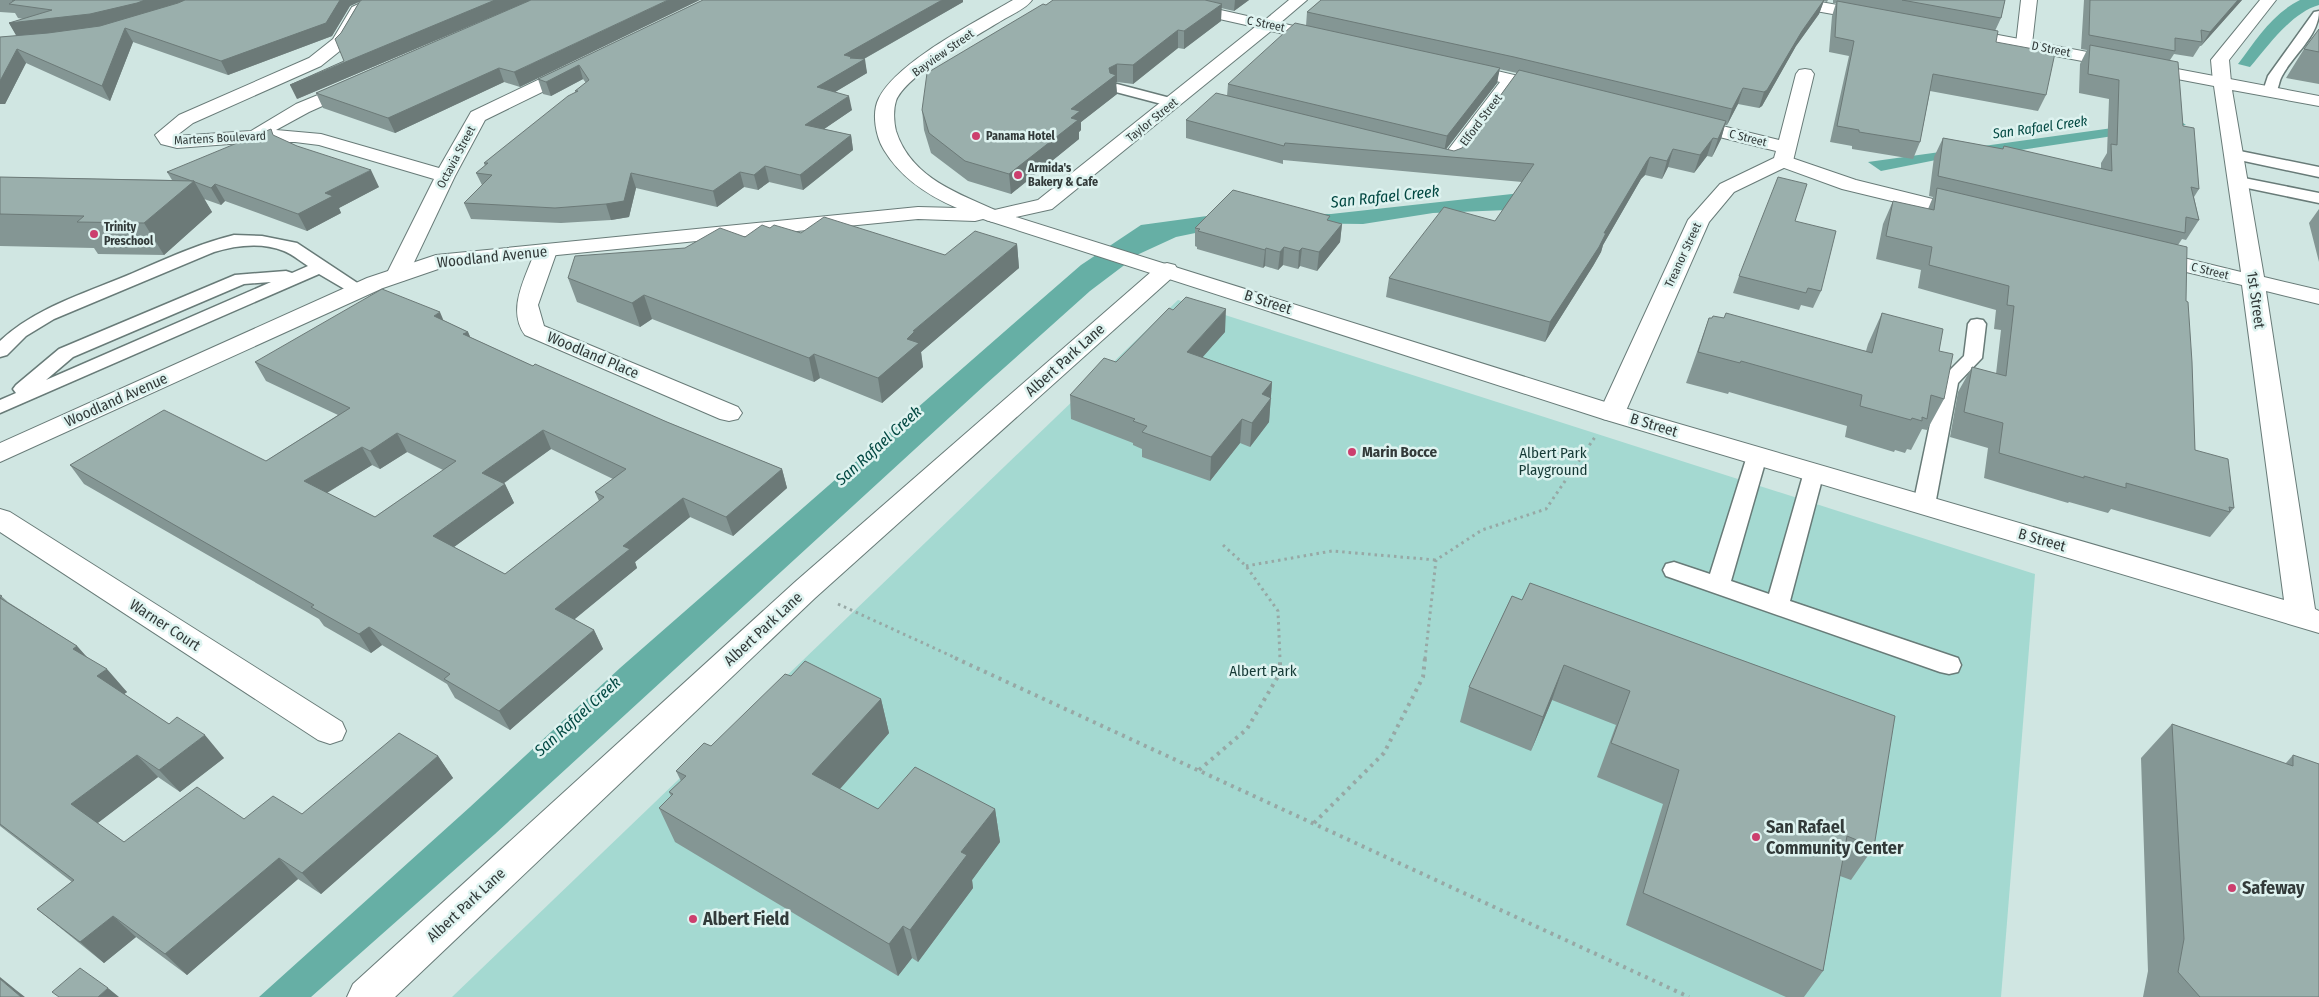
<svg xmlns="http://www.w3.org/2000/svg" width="2319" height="997" font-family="'Fira Sans Condensed',sans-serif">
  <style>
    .green { fill: #a4d9d1 }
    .water { fill: #66afa5 }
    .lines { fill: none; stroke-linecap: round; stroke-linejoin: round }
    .lane-casing { stroke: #687b78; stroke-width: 3 }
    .street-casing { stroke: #687b78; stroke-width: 2 }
    .secondary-casing { stroke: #687b78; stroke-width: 2 }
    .path-far1 { stroke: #97a8a5; stroke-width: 3; stroke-dasharray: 2.5 4; stroke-linecap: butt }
    .path { stroke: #97a8a5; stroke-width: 4; stroke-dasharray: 3 5; stroke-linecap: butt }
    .lane { fill: #fff; fill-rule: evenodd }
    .street { fill: #fff; fill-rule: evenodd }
    .secondary { fill: #fff; fill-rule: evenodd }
    .wall { fill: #849694; fill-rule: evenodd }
    .shaded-wall { fill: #6c7a78 }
    .building { fill: #9aafac; stroke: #6c7a78; fill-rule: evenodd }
    .poi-dot { fill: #cc3f6e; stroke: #def3f0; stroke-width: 2 }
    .labels { text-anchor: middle; stroke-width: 5; stroke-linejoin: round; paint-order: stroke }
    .far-street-label { font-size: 12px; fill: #323a39; stroke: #def3f0 }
    .far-poi-label { font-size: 12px; font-weight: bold; fill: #323a39; stroke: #def3f0; text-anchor: start }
    .far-water-label { font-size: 14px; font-style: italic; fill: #024842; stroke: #def3f0 }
    .street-label { font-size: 15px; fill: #323a39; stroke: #def3f0 }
    .poi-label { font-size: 15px; font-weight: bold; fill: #323a39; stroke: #def3f0; text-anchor: start }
    .park-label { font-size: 15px; fill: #163a36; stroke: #def3f0 }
    .water-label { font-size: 16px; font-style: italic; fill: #024842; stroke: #def3f0 }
    .near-poi-label { font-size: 18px; font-weight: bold; fill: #323a39; stroke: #def3f0; text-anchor: start }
  </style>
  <rect width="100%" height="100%" fill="#d0e6e2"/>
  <path class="green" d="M1178,300l857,274 -34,423h-1549z"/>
  <path class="water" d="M2300,0h19v5c-28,8 -50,40 -69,62l-12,-3c18,-24 34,-50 62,-64z
    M2177,119l9,6 -179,27 -66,7 -60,12 -13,-9z
    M1521,193l36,15 -124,5 -70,11 -82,-1 -52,3 -53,11 -37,17 -49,37 -104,93 -491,450 -184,163h-52l211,-190 150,-139 400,-350 61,-53 60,-40 88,-12 102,1z"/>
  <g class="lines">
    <defs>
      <path id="lane" d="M2319,11c0,25 -26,44 -37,65 -3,5 -3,12 -7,18h-10l-2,-3 5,-15 46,-64z
        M1117,84l61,16 2,3 -7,4 -61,-16 -2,-3z
        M2235,150l84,17v10l-89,-19 -3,-3 3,-3z
        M2239,177l80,16v10l-86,-18 -2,-3z
        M234,235l28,1 35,7 71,47 -3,4h-12l-34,-20 -319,139v-13l16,-7 -3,-4 3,-4 43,-36 176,-74 51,-4 6,2 16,-7c-8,-5 -16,-12 -24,-15 -23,-9 -47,-6 -70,1l-160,67 -28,17 -19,19 -7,2v-16c35,-33 83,-47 126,-65 35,-15 71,-32 108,-41zM271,282l-225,98 27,-23 171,-73z
        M1977,319l6,1 3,4 -4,34 -24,25 -23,122 -3,5 -8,2 -8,-2 -3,-5 26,-124 25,-25 4,-32 3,-4z
        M1757,449l7,2 3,5 -36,125 38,13 35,-122 3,-5 7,-2 7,2 3,5 -34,129 168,57 3,7 -3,7 -9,2 -9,-2 -274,-96 -3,-6 3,-6 8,-2 36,12 37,-118 3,-5z"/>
      <path id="street" d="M367,0h21l-2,3 -22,10 -18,33 -25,20 -128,57 -17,13 75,-5 45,-27 56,-23 6,1 3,4 -3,4 -49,22 -33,18 45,4 118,34 32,-56 96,-46h12l3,4 -3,4 -94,46 -30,56 -47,99 -3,5 -8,2 -8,-2 -3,-5 48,-96 -115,-34 -24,-3h-39l-79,6 -16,-4 -6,-9 24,-20 130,-57 24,-19 19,-32z
        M1146,0h30l89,20 24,-20h18l-27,23 51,11 2,4 -2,4 -6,1 -54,-12 -219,178 -59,13 -7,-2 -3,-4 3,-4 52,-12 217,-173 -107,-24z
        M2021,0h16l-5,44 -2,4h-12l-2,-4z
        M2260,0h16l-47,60 2,22 -3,4h-12l-3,-4 -2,-22z
        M1463,63l90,21 3,4 -3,4 -6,1 -32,-7 -58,79 -7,2 -30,-8 -3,-4 3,-4 7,-2 18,5 55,-72 -43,-10 -3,-4 3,-4z
        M1805,69l6,1 3,4 -21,87 -3,4 -56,27 -25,30 -84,191 -4,6 -9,2 -9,-2 -4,-6 89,-193 32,-36 54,-26 2,-7 -97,-24 -2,-4 2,-4 7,-2 93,23 17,-66 3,-4z
        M546,244l8,2 3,5 -19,54 6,21 194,81 4,6 -4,6 -9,2 -9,-2 -195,-84c-19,-26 1,-58 10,-84l3,-5z
        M1167,263l8,2 3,5 -3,5 -360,323 -420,399h-48l6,-13 442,-402 364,-317z
        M0,509l10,3 332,210 4,9 -4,9 -12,4 -12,-4 -318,-208z"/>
      <path id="secondary" d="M1013,0h19c-6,9 -22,15 -31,21 -25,15 -96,55 -105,80 -3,9 -2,22 0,30 15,47 63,63 104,81l621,195 663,193 -42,-315 -99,-23 -3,-5 3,-5 8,-2 90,22 -27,-186 -253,-48 -6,-1 -2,-4 2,-4 6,-1 358,68v10l-87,-16 32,187 55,13v14l-53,-13 49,318 4,2v22l-716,-214 -620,-200 -8,2 -57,-2 -471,47 -64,22 -383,174v-19l367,-165 69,-23 482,-48 39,1c-30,-13 -56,-30 -73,-58 -8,-13 -13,-37 -5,-52 19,-37 97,-76 134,-98z
        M1774,0h35l63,11 8,5 -8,5 -90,-16z
        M1783,155l73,25 117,29 3,4 -3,4 -7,2 -124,-30 -66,-24 -3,-4 3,-4z"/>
    </defs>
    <use href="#lane" class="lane-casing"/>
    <use href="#street" class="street-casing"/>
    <use href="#secondary" class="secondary-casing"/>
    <path class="path-far1" d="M1223,545l23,21 32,45 2,48
      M1246,566l86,-15 104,9
      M838,604l120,55
      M1425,659l11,-99 46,-30 64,-21 49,-72"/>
    <path class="path" d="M955,658l734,339
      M1199,770l48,-41 33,-56v-15
      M1314,823l70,-70 39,-76 2,-19"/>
    <use href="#lane" class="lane"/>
    <use href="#street" class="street"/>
    <use href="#secondary" class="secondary"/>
  </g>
  <path class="wall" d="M0,0h531l-234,99 47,-38 -3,-28 18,-31 -9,4 -18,30 -104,39 -95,-33 -23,59 -84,-38 -21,41h-5v-67l17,-1 -8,-13 14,-4 -5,-1 -3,-5 -15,-1z
    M531,0l-11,87 -16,-5 -109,51 -72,-25 -7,-15z
    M703,0l260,2 -99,57 3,14 -32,19 17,18 -28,19 27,6 2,15 -50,40 -34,-8 -11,8 -14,-3 -27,20 -81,-19 -7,29 -18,3 -50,3 -90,-4 -7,-16 18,-18 -6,-12 9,-7 -1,-3 92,-71 -1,-1 11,-8 -3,-4 -32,17 -8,-2 -5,-15z
    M1053,0h196l-15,11 -13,-3v13l-37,28 -6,-1 -45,36 -16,-2 -1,1 1,11 -36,28v8l-2,2v7l-68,55 -43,-13 -37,-28 -7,-23 -2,-20 124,-105z
    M1321,0h507l-1,2 -3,-1 -5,13 -23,32 -34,60 -3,2 -21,-4 -11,21h-2l-4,14 -9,18 -5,-1 -13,17 -26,-6 -6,12 -17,-4 -4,4 -38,66 -2,7 -8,14 -48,76 -159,-45 3,-19 106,-57 27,-39 -239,-22v4l-97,-26v-18l41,-24 1,-12 78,-58 1,-14zM1499,69l18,4 -55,75 -8,3 -8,-2 51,-66z
    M1833,0h172l-4,18 -6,13 1,11 50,53 -8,16 -108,-20 -10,51 -7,17 -61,-10v-3l-22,-4 19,-86 -20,-4 3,-36 4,-13h-3z
    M2084,0h158l-41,46h-1l-7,11 -19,-3 -4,6 13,66 16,63 -5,8 5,23 -13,20 -4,-1 -4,6 8,56 9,149 39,58 -24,29 -99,-28 -3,4 -39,-11 -1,1 -84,-25 4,-30 -38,-11 8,-45 14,-25 24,7 5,-44 -7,-1 2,-19 -78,-22 3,-18 -45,-11 7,-35 10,-23 35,8 5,-12 -4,-1 5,-39 9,-19 59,11 2,-3 97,23v-6l6,-10 2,-54 -30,-6 1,-29 7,-14 -6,-1z
    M2319,29v55l-33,-6 18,-29z
    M275,136l104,51 -40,21 2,5 -34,18 -82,-30 -4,4 -17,-6 8,13 -48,43 -66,-1 -4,-6 -94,-2v-69l172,3 -5,-8z
    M2319,209v53l-10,-39z
    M1329,220l13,4 -2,18 -23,29 -17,-5 -2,3 -15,-4 -5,5 -13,-4 -2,2 -66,-19v-2l-2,-1v-18z
    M1795,221l26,70 -8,17 -12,-3 -2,5 -66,-17 6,-17z
    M801,233l144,22 72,-11 2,24 -98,84 2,15 -41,36 -62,-25 -6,4 -162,-63 -12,8 -63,-25 -9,-24 117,-30 60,-11z
    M1882,313l57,38 5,48 -17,31 -5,-1 -11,21 -4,-1 -2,4 -10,-3 -1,2 -49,-15 2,-11 -118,-34 -1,2 -42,-11 23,-65 157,33 2,-7z
    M443,320l25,12 2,5 63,29 134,56 115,47 5,19 -54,48 -43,-19 -55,45 2,6 -63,51 20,11 9,19 -93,81 -55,-32 -8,-14 -65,-39 -11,8 -47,-27 -5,-7 -235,-135 -14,-19 196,-4 72,-46 -72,-34 -11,-19zM551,449l62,30 -18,13 4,9 -94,73 -51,-27 60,-44 -9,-19h-2zM407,452l36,18 -68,47 -48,-24 45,-28 8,4z
    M1225,332l-23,25 70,25 -3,40 -19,25 -10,-4 -30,38 -68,-24v-8l-9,-4v-2l-62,-24 -1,-24 46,-33z
    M0,595l8,7 69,44 10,11 40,35 -3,2 45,30 55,34 -44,34 -22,-15 -61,46 27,19 120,-23 58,-5 136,-58 15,22 -132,116 -23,-15 -111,96 -51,-38 -32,26 -41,-33 -26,-21 35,-27 -72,-56z
    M1512,596l362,251 -23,33 -11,-4 -17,95 -19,26h-18l-160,-72 37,-121 -66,-27 19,-52 -64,-25 -21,51 -71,-29 9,-35z
    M791,676l90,23 8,34 -49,56 38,20h117l5,33 -28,38 1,8 -55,74 -6,-4 -14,18 -223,-134 -16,-34 12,-12 -2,-4 12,-11 -5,-10 35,-25z
    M2172,724l113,40 8,-9 26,242h-176l5,-26 -7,-213z"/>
  <path class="shaded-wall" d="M145,0h42l-89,28 -81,9 -8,-14z
    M340,0h23l-13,6 -18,30 -104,39 -7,-14z
    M495,0h36l-234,99 -7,-14z
    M668,0h32l-180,87 -6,-15z
    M942,0h21v2l-110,63 12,-6 2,14 -47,28 -3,-14 27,-32z
    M1235,0h14l-15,11z
    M1824,0l-5,14 -23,32 -34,60 -3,2 5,-16 38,-61z
    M2238,0h4l-41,46 9,-14z
    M1222,4l-1,17 -37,28v-18z
    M125,28l8,14 -23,59 -8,-15z
    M1178,30v18l-45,36v-19z
    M17,49l9,14 -21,41h-5v-23z
    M1117,64v18l-1,1 1,11 -36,28v8l-2,2v7l-68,55 -2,-20 62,-65 38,-41z
    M579,65l4,14 -32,17 -5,-14z
    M499,68l5,14 -109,51 -7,-15z
    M1500,68l-3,15 -53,69 3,-16z
    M1743,88l-5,16 -11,21 5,-16z
    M849,96l3,14 -44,30 -3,-15z
    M1726,121l-5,18 -9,18 6,-18z
    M851,135l2,15 -50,40 -3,-15z
    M1713,138l-6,18 -13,17 6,-18z
    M1673,149l-5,18 -6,12 5,-18z
    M1650,157l-5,18 -4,4 -38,66 -2,7 -8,14 -48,76 5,-20 97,-161z
    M765,166l4,16 -11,8 -4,-15z
    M371,170l8,17 -40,21 2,5 -34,18 -9,-17 27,-21z
    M740,172l4,15 -27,20 -4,-16z
    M631,173l5,15 -7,29 -18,3 -5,-16z
    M194,181l18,31 -48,43 -20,-32z
    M215,184l10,17 -4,4 -10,-17z
    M1342,224l-2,18 -23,29 2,-19z
    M1017,244l2,24 -98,84 2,15 -41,36 -4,-25 35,-47z
    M1284,247l-1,18 -5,5 2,-18z
    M1266,248l-1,18 -2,2 2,-18z
    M1302,248l-2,18 -2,3 1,-18z
    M644,295l8,24 -12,8 -8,-24z
    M1226,309l-1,23 -39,44 1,-24z
    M440,312l8,19 -14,-15z
    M468,332l8,18 -13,-16z
    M814,354l6,24 -6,4 -5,-24z
    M1272,382l-3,40 -19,25 2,-24 10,-29z
    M1242,419l-2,24 -30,38 1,-24z
    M543,430l8,19 -60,43 -9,-19z
    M397,433l10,19 -27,17 -10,-18z
    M362,447l10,18 -57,35 -11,-19z
    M782,469l5,19 -54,48 -7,-19z
    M505,484l9,19 -71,52 -10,-19z
    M683,498l7,19 -55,45 2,6 -73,60 -9,-19 68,-63z
    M369,627l13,18 -11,8 -12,-19z
    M594,630l9,19 -93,81 -11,-19z
    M77,646l20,23 -24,-20z
    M1564,665l-12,35 -21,51 12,-34z
    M107,669l20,23 -10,7 -20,-23z
    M881,699l8,34 -66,75 -11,-34z
    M205,735l19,23 -44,34 -21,-22z
    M137,755l21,22 -64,49 -23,-22z
    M438,756l15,22 -132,116 -19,-21z
    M995,809l5,33 -28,38 1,8 -55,74 -8,-32 51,-78z
    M279,858l19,21 -111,96 -22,-21z
    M113,916l23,21 -32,26 -24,-21z
    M903,926l9,32 -14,18 -9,-32z
    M0,977l16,13 9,7h-4l-21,-18z
    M108,988l11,9h-21z"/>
  <path class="building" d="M12,0h133l-8,3 -47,11 -81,9 43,-13 -43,-6 6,-4z
    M185,0h155l-14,23 -105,38 -96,-33 -23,58 -85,-37 -17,32v-44l48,-4 52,-7 78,-23z
    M362,0h133l-205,85 54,-24 -9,-22 6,-6 19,-32z
    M531,0h137l-154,72 -15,-4 -111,50 -72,-25z
    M703,0h239l-98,55 8,2 -2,1 15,1 -48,28 32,9 -44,29 46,10 -51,40 -35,-9 -11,9 -14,-3 -27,19 -82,-18 -7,28 -18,3 -51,4 -91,-5 28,-28 -16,-2 12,-10h-4l84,-67 10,-5h-3l14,-11 -10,-15 -33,17 -8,-3z
    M1053,0h152l17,4 -38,27 -6,-1 -45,35 -16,-1 -8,4 1,5 6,2 -45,34 9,2 -9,7 7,2 -69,54 -44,-13 -36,-28 -7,-23 5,-37 116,-69 3,1z
    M1321,0h503l-22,31 -35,59 -3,2 -21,-4 -11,21 -218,-52 -207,-45z
    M1902,0h103l-4,18z
    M2090,0h148l-28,32 -9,-2 1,12 -27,-4v13l-86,-16z
    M1837,1l161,30 -2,11 59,11 -9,42 -113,-21 -13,68 -61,-10v-2l-22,-4 17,-85 -19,-4z
    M1295,23l205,45 -53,68 -219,-52z
    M2319,29v23l-15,-3z
    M2090,45l88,17 5,64 11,2 5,61 -8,-2 8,33 -13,-3 -1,16 -247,-57 5,-38 60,11 1,-3 108,25 -1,-27 6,1 2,-65 -31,-6z
    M1519,70l207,51 -8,18 -5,-1 -13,17 -27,-6 -6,12 -17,-4 -3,4 -43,72h2l-7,14 -49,75 -161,-44 55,-71 51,14 39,-57 -249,-21 -1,3 -98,-26 30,-27 238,58 8,-3z
    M271,129l2,6 24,11 74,24 -46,23 8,3 -35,18 -83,-30 -4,4 -16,-6 -1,-1h-2l-25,-9z
    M0,177l194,4 -50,42 -67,-1 7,-6 -84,-2z
    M1778,177l29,7 -12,37 41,10 -15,60 -13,-3 -2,5 -67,-17z
    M1937,188l250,59 -1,54 2,1 4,60 3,88 33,9 6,49 -5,-1 1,5 -104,-29v5l-42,-12v2l-85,-25 4,-30 -39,-11 8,-45 34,9 8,-70 -7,-1 2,-19 -80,-21 3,-18 -46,-11 7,-35 41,9z
    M1233,190l97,26 -3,4 15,4 -23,28 -17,-4 -3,3 -15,-4 -4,5 -14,-4 -1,2 -67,-19 2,-2 -5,-1z
    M824,217l121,38 30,-24 42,13 -104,87h2l-8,8 12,4 -41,35 -64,-24 -5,4 -165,-63 -12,8 -64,-25 7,-22 110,-8 35,-20 25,9 17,-12 8,3 4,-3 27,8z
    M382,289l58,23 -6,4 34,16 -5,2 70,32 2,-2 132,58 115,47 -56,48 -43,-19 -60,48 7,3 -75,60 39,21 -95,81 -55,-32 6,-5 -81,-47 -10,7 -48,-27 3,-2 -244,-140 94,-55 102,51 84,-53 -95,-46zM543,430l83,39 -31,23 9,5 -99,77 -72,-38 72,-52 -23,-11zM397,433l59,28 -81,56 -71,-36 58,-34 8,4z
    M1186,297l40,12 -39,43 85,30 -10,12 9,4 -19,25 -10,-4 -31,38 -69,-25 5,-6 -14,-5 2,-2 -65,-24 34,-37 12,4 53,-54 4,2z
    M1726,313l146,40 10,-40 61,16 -4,22 14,3 -9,45 -13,-4 -4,24 -5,-2v4l-10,-3 -1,2 -51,-14 2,-11 -121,-34 -1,2 -42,-11 11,-34h3l1,-2 11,2z
    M1530,583l365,133 -21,131 -27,-11 -24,135 -180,-78 36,-123 -68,-27 19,-52 -66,-26 -21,52 -74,-30 43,-91 10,4z
    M0,595l2,1 -2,2 77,48 -4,3 34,20 -10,7 72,48 8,-7 28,18 -46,35 -22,-15 -66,49 53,38 73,-55 47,32 29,-23 29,18 97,-81 39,23 -136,117 -23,-15 -114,96 -52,-38 -33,26 -43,-33 37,-29 -74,-56z
    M805,661l76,38 -69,75 66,35 37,-42 80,42 -34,43 6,3 -57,75 -7,-4 -14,18 -230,-136 14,-14 -4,-2 17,-16 -10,-5 28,-28 7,3 74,-72 6,2z
    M2172,724l121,42v-11l26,9v233h-119l-22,-25 6,-33z
    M80,968l28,20 -10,9h-39l-7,-5z
    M0,979l21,18h-21z"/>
  <g class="poi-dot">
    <circle cx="976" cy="136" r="5"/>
    <circle cx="1018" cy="175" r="5"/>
    <circle cx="94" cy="234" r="5"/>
    <circle cx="1352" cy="452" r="5"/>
    <circle cx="1756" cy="837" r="5"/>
    <circle cx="2232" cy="888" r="5"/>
    <circle cx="693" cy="919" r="5"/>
  </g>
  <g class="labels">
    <g class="far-street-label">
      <text transform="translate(1266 24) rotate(12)" y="4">C Street</text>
      <text transform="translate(2051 49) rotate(11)" y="4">D Street</text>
      <text transform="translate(943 53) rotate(-35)" y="4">Bayview Street</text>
      <text transform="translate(1152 120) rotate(-39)" y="4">Taylor Street</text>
      <text transform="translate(1481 120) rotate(-53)" y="4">Elford Street</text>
      <text transform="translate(220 138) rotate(-3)" y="4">Martens Boulevard</text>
      <text transform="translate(1748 138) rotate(14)" y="4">C Street</text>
      <text transform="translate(456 157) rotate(-62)" y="4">Octavia Street</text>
      <text transform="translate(1683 255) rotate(-65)" y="4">Treanor Street</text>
      <text transform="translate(2210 271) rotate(14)" y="4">C Street</text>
    </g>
    <g class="far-poi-label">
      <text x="986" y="140">Panama Hotel</text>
      <text x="1028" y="172">Armida's<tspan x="1028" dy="14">Bakery &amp; Cafe</tspan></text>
      <text x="104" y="231">Trinity<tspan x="104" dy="14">Preschool</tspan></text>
    </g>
    <g class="far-water-label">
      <text transform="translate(2040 127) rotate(-8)" y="5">San Rafael Creek</text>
    </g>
    <g class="street-label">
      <text transform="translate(492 257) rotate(-6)" y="5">Woodland Avenue</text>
      <text transform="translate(2256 300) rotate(82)" y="5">1st Street</text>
      <text transform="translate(1268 302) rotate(18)" y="5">B Street</text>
      <text transform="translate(593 355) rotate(23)" y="5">Woodland Place</text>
      <text transform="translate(1065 360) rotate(-42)" y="5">Albert Park Lane</text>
      <text transform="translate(116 400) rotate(-24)" y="5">Woodland Avenue</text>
      <text transform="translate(1654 425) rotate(17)" y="5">B Street</text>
      <text transform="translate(2042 540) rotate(16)" y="5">B Street</text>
      <text transform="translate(165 625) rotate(33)" y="5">Warner Court</text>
      <text transform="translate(763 629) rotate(-43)" y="5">Albert Park Lane</text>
      <text transform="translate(466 905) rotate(-43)" y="5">Albert Park Lane</text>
    </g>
    <g class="poi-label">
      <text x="1362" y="457">Marin Bocce</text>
    </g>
    <g class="park-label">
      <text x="1553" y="458">Albert Park<tspan x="1553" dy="17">Playground</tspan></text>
      <text x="1263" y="676">Albert Park</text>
    </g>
    <g class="water-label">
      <text transform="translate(1385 196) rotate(-6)" y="6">San Rafael Creek</text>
      <text transform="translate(878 445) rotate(-42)" y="6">San Rafael Creek</text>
      <text transform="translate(577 716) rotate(-42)" y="6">San Rafael Creek</text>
    </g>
    <g class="near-poi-label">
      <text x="1766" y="833">San Rafael<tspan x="1766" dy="21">Community Center</tspan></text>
      <text x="2242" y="894">Safeway</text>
      <text x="703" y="925">Albert Field</text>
    </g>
  </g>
</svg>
